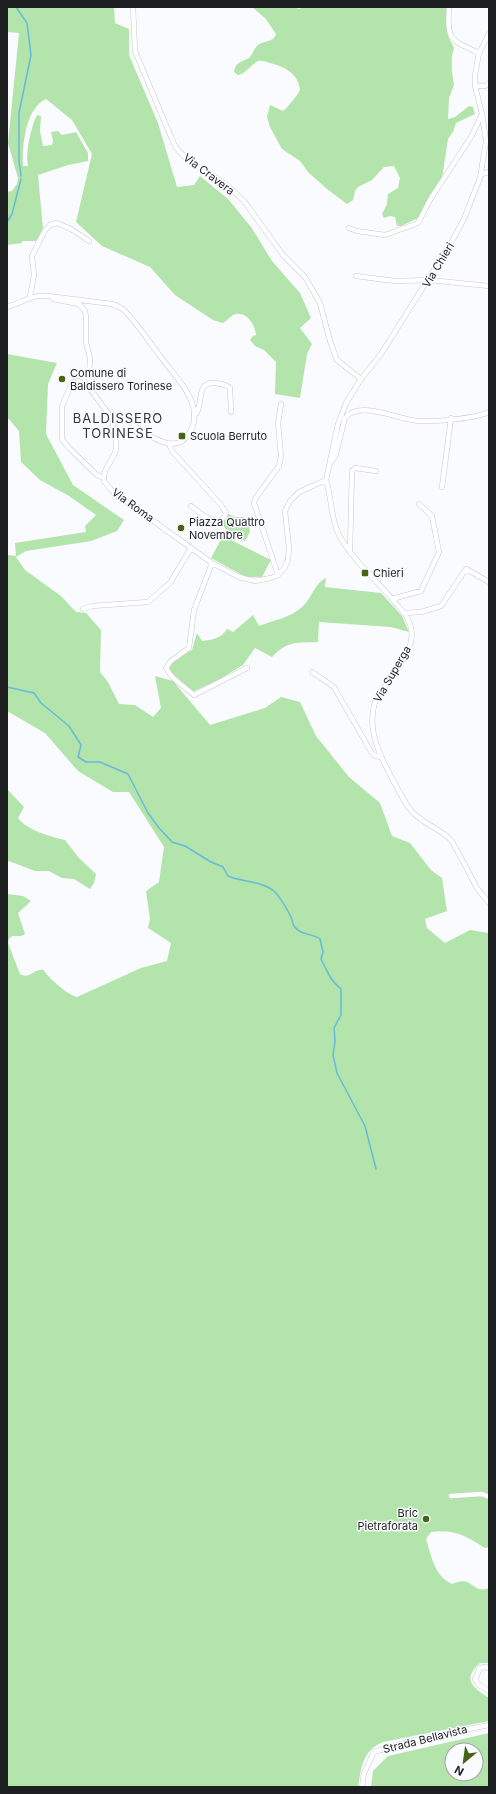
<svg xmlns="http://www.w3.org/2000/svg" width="496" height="1794" font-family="Inter,sans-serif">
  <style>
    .green { fill: #b2e4ab; fill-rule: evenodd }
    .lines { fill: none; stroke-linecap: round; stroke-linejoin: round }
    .stream { stroke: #66bbda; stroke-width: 1.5 }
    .minor-casing { stroke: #c8c9cc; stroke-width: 5.5 }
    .minor { stroke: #fff; stroke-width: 4.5 }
    .poi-dot { fill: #466316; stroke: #fafbfe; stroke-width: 1.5 }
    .labels { text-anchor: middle; stroke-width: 3; stroke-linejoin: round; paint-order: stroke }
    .street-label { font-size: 11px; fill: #1e1f20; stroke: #fafbfe }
    .poi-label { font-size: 11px; fill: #1e1f20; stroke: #fafbfe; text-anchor: start }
    .quarter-label { font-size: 13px; letter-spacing: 1px; fill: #353638; stroke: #fafbfe }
  </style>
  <rect width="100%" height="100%" fill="#fafbfe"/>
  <path class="green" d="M7,7h107l1,16 14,6v26l29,68 19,64 17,-2 6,-9 28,23 23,28 21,34 28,32 11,25 -11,10 12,16 -5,10 -7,44 -25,-4 1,-32 -12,-12 -9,-4 -5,-6 3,-4 3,-1c-1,-9 -8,-23 -20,-21 -5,1 -9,7 -13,9l-10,-3 -38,-25 -25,-28 -48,-21 -26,-24 16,-68 -20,-34 -26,-21c-21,10 -24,47 -23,67h5c-3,-13 3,-39 9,-51l4,1 -1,15 3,15 9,-1 1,-4 -2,-9 7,-1 4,4 14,-3 12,21v8l-20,4 -30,10 5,54 -7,12h-14v2l-15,2v-53l5,-1 5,-7 1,-6 -10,-35 11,-110 -12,-1z
    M252,7h42l5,2 5,-2h143l1,29 6,12c-4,12 -2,25 0,37l-5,13 -1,21 7,-2 14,-11 4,1 2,7 -19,9 -3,9 -5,7 -6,39 -24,40 -17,8h-4l-2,-9 -5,-1 -6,2 -2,-4 5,-10 1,-10 10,-6 2,-10 -6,-12 -10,1 -12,13 -14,7 -3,4 -2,9 -6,4 -20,-15 -19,-17 -8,-11 -18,-12 -12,-22 -3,-10 3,-12 13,6c5,-4 14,-15 17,-21 -2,-17 -15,-23 -30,-27 -4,-1 -7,-3 -12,-2 -8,4 -11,12 -20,14l-4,-3c1,-10 8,-10 15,-14 4,-3 5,-10 9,-13 7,-5 15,-2 18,-11l-10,-15z
    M7,354l50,9 -9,21 -2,50 27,51 51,35 -7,11 -26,10 -65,10 -10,6 9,13 36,26 15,16 10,1 15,17 -1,42 8,10 11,22 16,1 18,12 8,-9 -6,-32 18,5 37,44 55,-17 16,-11 19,5 16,34 33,41 31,26 12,33 18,7 21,27 11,8 5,33 -22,8 2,9 18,15 25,-13 19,3v614l-4,1c-19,-12 -31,-19 -54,-16l-5,7c6,19 8,36 26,45 22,-10 19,11 37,4v75h-9c-18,16 -8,24 9,35v23l-106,21c-20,8 -22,26 -25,45h-351v-893l16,2 8,5 -13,12 7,21 -4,2h-9l-3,3 -1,4 12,31c10,6 14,-6 24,-4 3,7 25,26 33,27l64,-29 26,-7 4,-18 -23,-15 2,-9 -4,-28 13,-9 5,-35 -35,-55h-16l-35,-21 -33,-38 -38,-22v-156l9,1 -1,-13 71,-11 -1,-6 11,-11 -27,-19 -29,-16 -19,-18 -2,-31 -12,-14z
    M226,513l9,4h9l5,7 1,8 -5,9 -13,-6 -15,-15z
    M223,536l48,24 -9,17h-16l-35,-19z
    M326,578l-1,9 56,6 21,23 7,16 -18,-5 -72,-5 -1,20c-21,1 -30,-2 -46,15l-17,-9 -12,17 -25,15 -26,12 -23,-22 1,-6 22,-14 5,-17 5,8c10,-1 20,-3 25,-12l6,3 20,-17 6,11c15,-6 31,-8 43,-19 10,-9 12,-23 24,-29z
    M7,789l17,18 -6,11c8,12 34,19 47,22l14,18 17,16 -2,9 -4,6 -16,-10 -12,-1 -13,-7h-14l-26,-10 -2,2z
    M489,1733v54h-118l2,-16 15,-15zM452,1750h24v24h-24z"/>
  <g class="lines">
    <path class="stream" d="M16,7l11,16 4,32 -12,58v48l2,15
      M7,222l5,-8 9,-35
      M7,687l27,6 7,10 28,23 12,19 -3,12 8,5h14l28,12 20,39 11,15 13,14 13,4 26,16 12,5 5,9c14,6 34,5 46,15 7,7 13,18 17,26 1,3 2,7 3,9 7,10 18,7 26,13l3,13 -2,7c7,13 8,20 20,30v26l-7,13 1,13 -2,14 4,18 28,53 11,43"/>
    <defs>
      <path id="minor" d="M133,7l2,44 39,93 5,7 9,9 39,25 17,16 39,54 22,22 15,26 10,38 7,19 24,19
        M449,7c-2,33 1,33 30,46
        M475,86h10l4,-3
        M482,174l7,-2
        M349,228l8,3 28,4 33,-12 13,-25 40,-61 11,-23
        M356,276l39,5 34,-1 60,6
        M30,297l4,-22 -2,-19 13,-26 5,-5 7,-2 14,6 18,12
        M53,299l26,5 6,7 1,6v26l4,15 -1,19 2,13 22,30
        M7,307c16,-4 24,-13 41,-11l64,8c4,1 7,3 11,5 15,15 27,34 40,51 9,12 22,25 28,40 4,10 5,22 -1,32 -15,28 -48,-2 -65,-13l-5,-2 -5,1c-6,10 3,21 1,31 -2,11 -14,20 -12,32l9,11 99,71 27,14 16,4 16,-3 7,-3 7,-8 3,-7 1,-12 -4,-37 5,-10 9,-9 27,-12
        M91,390l-12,-9 -7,2 -10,23v33l7,9 28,27 7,3
        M194,416c11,-9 0,-35 21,-33 6,1 11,1 15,5l1,24
        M169,444l3,7 49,54 5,8 -1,3c-9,13 -26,-4 -34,-10
        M330,463l5,-6 10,-39c14,-19 55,3 76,3 15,1 56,-3 68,-9
        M326,480c6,18 4,37 13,55 12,23 38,46 54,65 7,8 16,17 18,28 4,18 -10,36 -20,49 -5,8 -13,16 -16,25 -9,29 6,56 19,80 7,12 13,27 24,35 11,9 25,14 34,24l25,47 12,15
        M326,480l12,-56 8,-21 15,-24 20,-25 70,-111 13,-24 16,-41 6,-37 -4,-27 -7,-28v-11l4,-22 10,-19
        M442,487l9,-69
        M350,550l2,-79 3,-3 21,3
        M212,563l-18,47 -5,38 -18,13 -5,7 6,9 22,18 53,-27
        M278,575l-24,-72 1,-4 24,-33 2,-10 -3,-33 3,-19
        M392,599l29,-8 18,-39 -7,-36 -13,-12
        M83,609l9,-3 56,-4 22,-19 21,-35
        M404,613l17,-1 20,-6 25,-37 23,13
        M312,672l22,15 39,68 7,2
        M451,1496l31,-2 7,3
        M489,1668l-5,-1 -4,1 -5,11 4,6 10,6
        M362,1787l2,-14 10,-21 41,-12 74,-15"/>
    </defs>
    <use href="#minor" class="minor-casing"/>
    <use href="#minor" class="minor"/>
  </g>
  <g class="poi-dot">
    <circle cx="62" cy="379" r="4"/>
    <rect x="178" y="432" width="8" height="8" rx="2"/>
    <circle cx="181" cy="528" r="4"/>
    <rect x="361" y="569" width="8" height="8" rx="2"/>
    <circle cx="426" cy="1519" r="4"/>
  </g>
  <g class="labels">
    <g class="street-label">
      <text transform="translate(209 174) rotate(37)" y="4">Via Cravera</text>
      <text transform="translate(438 265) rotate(-59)" y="4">Via Chieri</text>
      <text transform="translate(133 505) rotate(36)" y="4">Via Roma</text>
      <text transform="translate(392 674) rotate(-60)" y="4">Via Superga</text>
      <text transform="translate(425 1739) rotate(-14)" y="4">Strada Bellavista</text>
    </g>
    <g class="poi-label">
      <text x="70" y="377">Comune di<tspan x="70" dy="13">Baldissero Torinese</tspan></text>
      <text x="190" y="440">Scuola Berruto</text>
      <text x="189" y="526">Piazza Quattro<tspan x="189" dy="13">Novembre</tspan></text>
      <text x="373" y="577">Chieri</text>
      <text x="418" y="1517" text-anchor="end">Bric<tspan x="418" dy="13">Pietraforata</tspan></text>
    </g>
    <g class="quarter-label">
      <text x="118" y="423">BALDISSERO<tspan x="118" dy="15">TORINESE</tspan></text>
    </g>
  </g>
  <rect width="496" height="1794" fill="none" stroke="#1e1f20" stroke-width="16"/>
  <g transform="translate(464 1762) rotate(209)"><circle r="19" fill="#fafbfe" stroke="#a2a3a5"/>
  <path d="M0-3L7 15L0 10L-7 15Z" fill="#466316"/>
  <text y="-6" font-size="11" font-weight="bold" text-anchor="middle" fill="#1e1f20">N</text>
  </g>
</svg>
